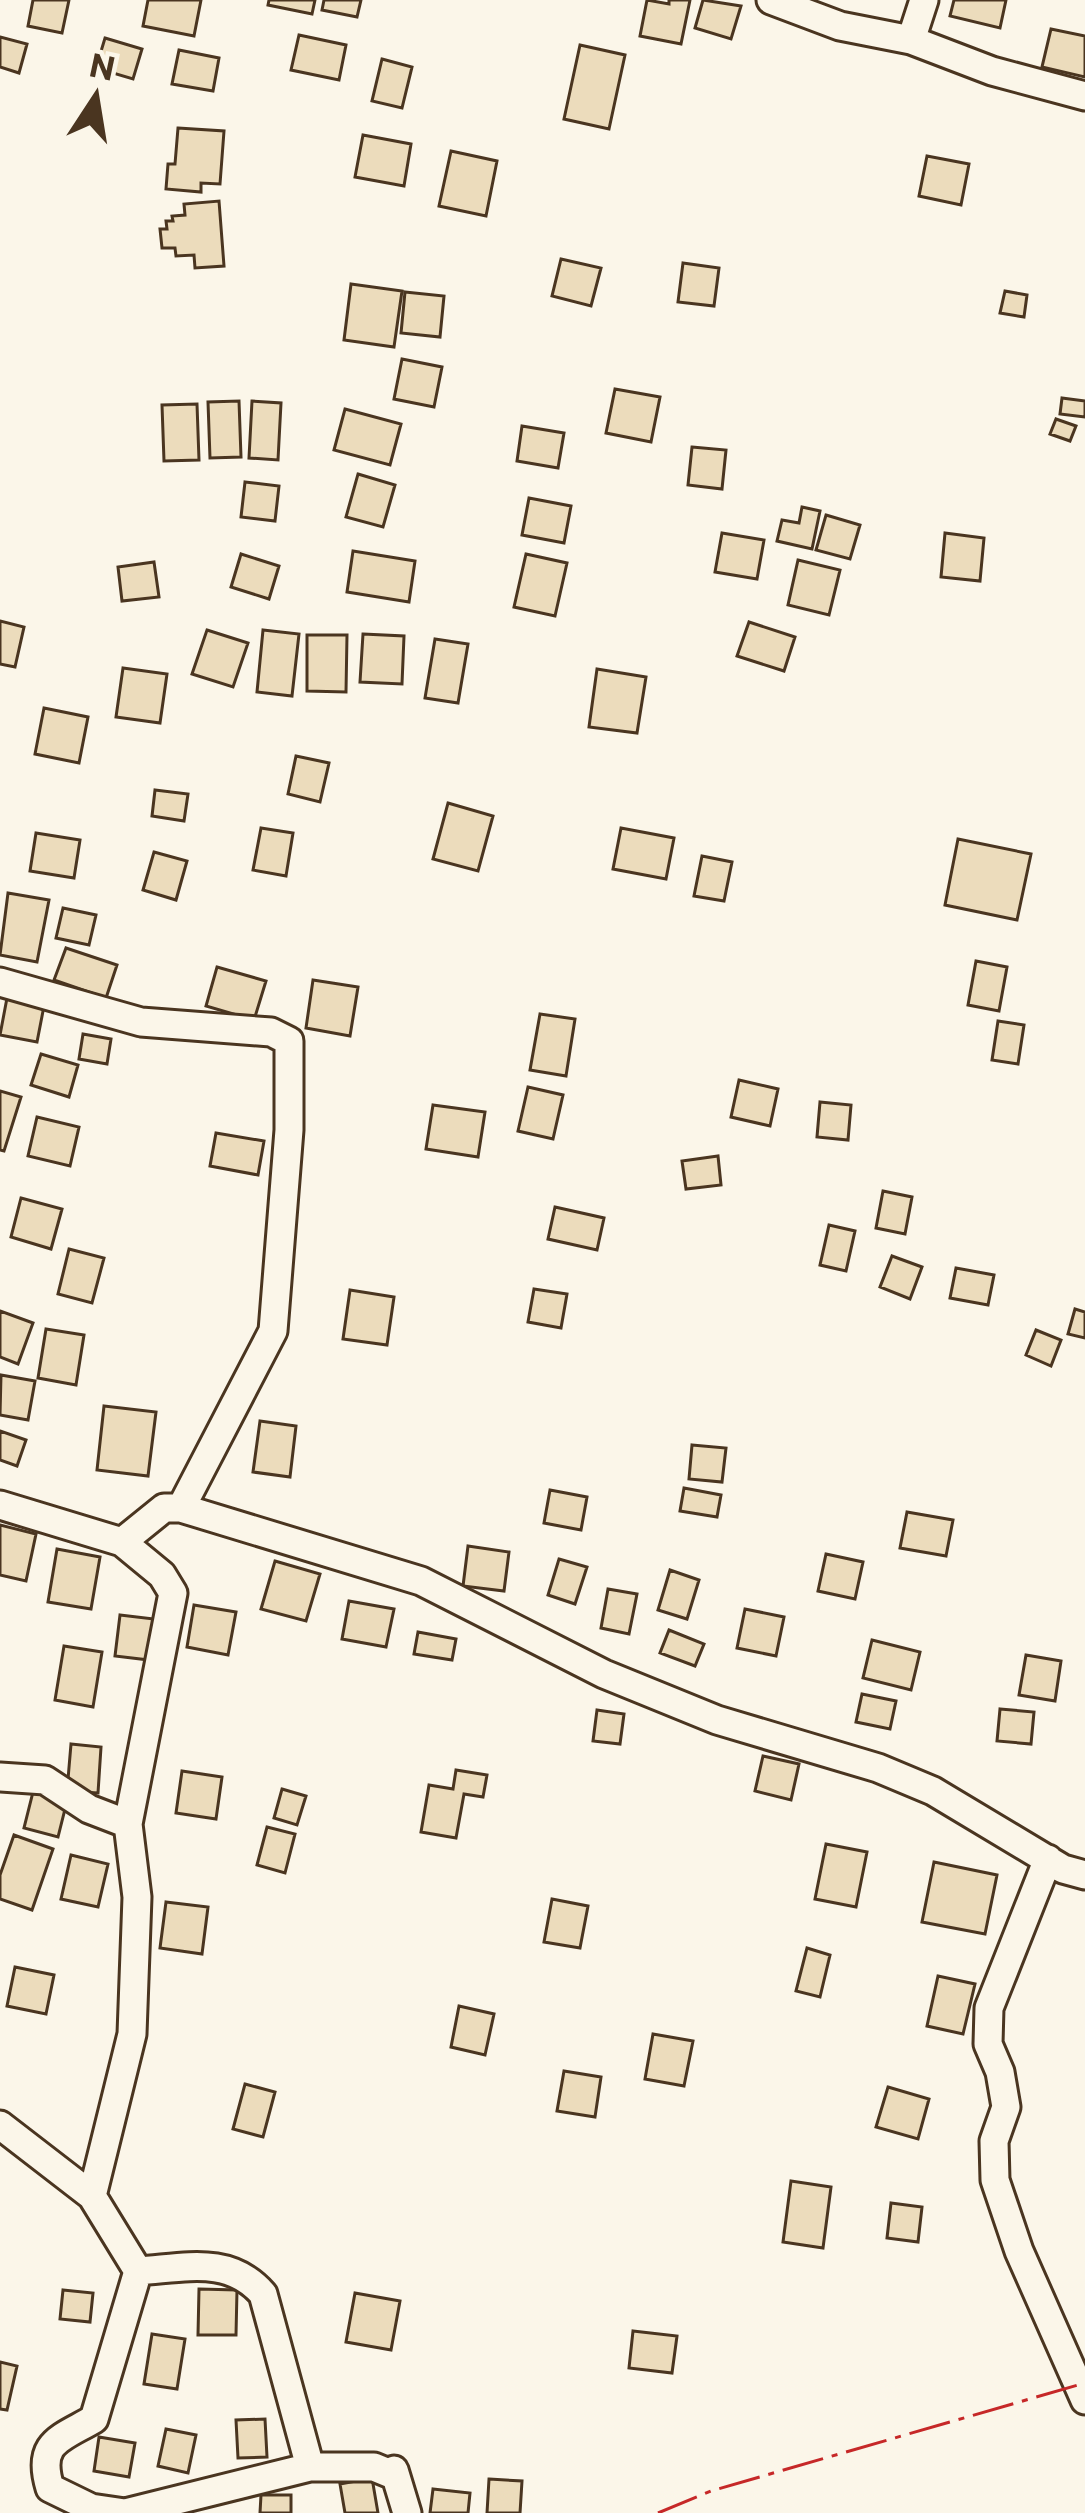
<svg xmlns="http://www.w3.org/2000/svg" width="1085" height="2513" font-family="Commissioner,sans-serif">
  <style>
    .building { fill: #ecdcbc; stroke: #4a3520; stroke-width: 3 }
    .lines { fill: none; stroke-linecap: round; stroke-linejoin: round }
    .minor-casing { stroke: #4a3520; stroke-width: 33 }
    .minor { stroke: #fbf6e9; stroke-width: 27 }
    .power { stroke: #c62828; stroke-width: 3; stroke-dasharray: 42 9 6 9; stroke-linecap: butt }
  </style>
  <rect width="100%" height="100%" fill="#fbf6e9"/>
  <path class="building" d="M33,0h36l-7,33 -34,-7z
    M148,0h53l-7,36 -51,-10z
    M269,0h46l-3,14 -44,-9z
    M324,0h37l-4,17 -35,-7z
    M647,0l22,4v-4h21l-9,44 -41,-8z
    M703,0l38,6 -10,33 -36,-11z
    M954,0h52l-6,28 -50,-12z
    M1051,29l34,7v41l-43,-10z
    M299,35l47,10 -7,35 -48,-10z
    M0,37l27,7 -8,29 -19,-6z
    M105,38l37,11 -9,30 -37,-11z
    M580,45l45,10 -16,74 -45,-10z
    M179,50l40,8 -6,33 -41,-7z
    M382,59l30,8 -10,41 -30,-7z
    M178,128l46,3 -4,53 -19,-1v9l-35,-3 2,-25h7z
    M363,135l48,9 -7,42 -49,-9z
    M451,151l46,10 -11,55 -47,-10z
    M927,156l42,8 -8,41 -42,-9z
    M219,201l5,65 -29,2 -1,-13 -18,1 -1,-8h-13l-2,-19h7l-1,-8h7l-1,-5 13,-1 -1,-11z
    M561,259l40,9 -10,38 -39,-10z
    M683,263l36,5 -5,38 -36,-4z
    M351,284l51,7 -8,56 -50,-7z
    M1005,291l22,4 -3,22 -24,-4z
    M405,292l39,4 -4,41 -39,-4z
    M402,359l40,8 -8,40 -40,-8z
    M615,389l45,8 -9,45 -45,-9z
    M1062,398l23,3v16l-25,-3z
    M239,401l2,56 -31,1 -2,-56z
    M252,401l29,2 -3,57 -29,-2z
    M197,404l2,56 -35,1 -2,-56z
    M345,409l56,15 -11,41 -56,-15z
    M1056,419l20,7 -6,15 -20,-7z
    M522,426l42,7 -6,35 -41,-7z
    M692,447l34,3 -4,39 -34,-4z
    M358,474l37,11 -12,42 -37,-10z
    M245,482l34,4 -4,35 -34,-4z
    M529,498l42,8 -7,37 -42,-8z
    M802,507l18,4 -8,38 -35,-8 5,-21 17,3z
    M826,515l34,10 -10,34 -34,-9z
    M722,533l42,7 -7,39 -42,-7z
    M945,533l39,5 -4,43 -39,-4z
    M353,551l62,10 -6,41 -62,-10z
    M241,554l38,12 -10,33 -38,-12z
    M526,554l41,9 -12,53 -41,-9z
    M798,560l42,10 -11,45 -41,-10z
    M154,562l5,35 -37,4 -4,-34z
    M0,621l24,6 -9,40 -15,-3z
    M749,622l46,15 -11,34 -47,-15z
    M207,630l41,13 -15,44 -41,-13z
    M263,630l36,4 -7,62 -35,-4z
    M363,634l41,2 -2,48 -42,-2z
    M307,635h40l-1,57 -39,-1z
    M435,639l33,5 -10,59 -33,-5z
    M123,668l44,6 -7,49 -44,-6z
    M597,669l49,8 -9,56 -48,-6z
    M44,708l44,9 -9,46 -44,-9z
    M296,756l33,7 -9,39 -32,-8z
    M155,790l33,4 -4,27 -32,-5z
    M448,803l45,13 -15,55 -45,-12z
    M261,828l32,5 -7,43 -33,-6z
    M621,828l53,10 -8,41 -53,-10z
    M36,833l44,7 -6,38 -44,-7z
    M958,839l73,15 -14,66 -72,-15z
    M154,852l33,9 -11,39 -33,-10z
    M702,856l30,6 -8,39 -30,-5z
    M8,893l41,7 -12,62 -37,-7z
    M63,908l33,7 -7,30 -33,-7z
    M66,948l51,17 -11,33 -52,-18z
    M976,961l31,6 -8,44 -31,-6z
    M217,967l49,14 -12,39 -48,-14z
    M313,980l45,7 -8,49 -44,-8z
    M7,998l37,8 -7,36 -37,-7z
    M540,1014l35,5 -9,57 -36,-6z
    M998,1021l26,4 -6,39 -26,-4z
    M83,1034l28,5 -4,25 -28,-5z
    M41,1054l37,11 -9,32 -38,-12z
    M739,1080l39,9 -8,37 -39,-9z
    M528,1087l35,8 -10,44 -35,-8z
    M0,1091l21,6 -17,54 -4,-1z
    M820,1102l31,3 -3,35 -31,-3z
    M433,1105l52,7 -7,45 -52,-8z
    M37,1117l42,10 -9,39 -42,-10z
    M216,1133l48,8 -6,34 -48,-9z
    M718,1156l3,29 -35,4 -4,-28z
    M883,1191l29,6 -7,37 -29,-6z
    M21,1198l41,11 -11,40 -40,-12z
    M555,1207l49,11 -7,32 -49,-11z
    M829,1225l26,6 -9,40 -26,-6z
    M69,1249l35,9 -12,45 -34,-9z
    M892,1256l30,11 -12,32 -30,-12z
    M956,1268l38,7 -6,30 -38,-7z
    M534,1289l33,5 -6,34 -33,-6z
    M350,1290l44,7 -7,48 -44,-6z
    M1075,1309l10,3v26l-17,-4z
    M0,1311l33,12 -15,41 -18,-7z
    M46,1329l38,6 -8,50 -38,-7z
    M1036,1330l25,10 -10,26 -25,-11z
    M1,1375l34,6 -7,39 -28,-5z
    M104,1406l52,6 -8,64 -51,-6z
    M260,1421l36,5 -6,51 -37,-5z
    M0,1431l26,9 -9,26 -17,-6z
    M692,1445l34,3 -4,34 -33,-3z
    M684,1488l37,7 -4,22 -37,-6z
    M550,1490l37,7 -6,33 -37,-7z
    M907,1512l46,8 -7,36 -46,-8z
    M0,1525l36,9 -10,47 -26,-6z
    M468,1546l41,6 -5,39 -41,-5z
    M57,1549l43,8 -9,52 -43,-7z
    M826,1554l37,8 -8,37 -37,-8z
    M559,1559l28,8 -12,37 -27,-9z
    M275,1561l45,13 -14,47 -45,-12z
    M670,1570l29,10 -12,39 -29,-9z
    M608,1589l29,5 -8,40 -28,-6z
    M349,1601l45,8 -8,38 -44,-8z
    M194,1605l42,7 -8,43 -41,-8z
    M745,1609l39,8 -8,39 -39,-8z
    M120,1615l34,4 -5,41 -34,-4z
    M669,1630l35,14 -9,22 -35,-13z
    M418,1632l38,7 -4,21 -38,-6z
    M872,1640l48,12 -9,38 -48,-12z
    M64,1646l38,6 -9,55 -38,-7z
    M1026,1655l35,6 -6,40 -36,-6z
    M862,1694l34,7 -6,28 -34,-7z
    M1000,1709l34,3 -3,32 -34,-3z
    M597,1710l27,4 -4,30 -27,-3z
    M71,1744l30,3 -3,46 -31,-2z
    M763,1756l36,8 -8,36 -36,-9z
    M456,1770l31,5 -4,22 -19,-3 -8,44 -35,-6 8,-47 24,4z
    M182,1771l40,6 -6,42 -40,-6z
    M282,1789l24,7 -9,29 -23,-7z
    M33,1792l34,9 -9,36 -34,-9z
    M267,1827l28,7 -10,39 -28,-8z
    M14,1835l39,14 -21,61 -32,-11v-24z
    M826,1844l41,8 -11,55 -41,-8z
    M71,1855l37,9 -10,43 -37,-8z
    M934,1862l63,13 -12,59 -63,-12z
    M552,1899l36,7 -8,42 -36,-6z
    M166,1902l42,5 -6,47 -42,-6z
    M807,1948l23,7 -10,42 -24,-6z
    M15,1967l39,8 -8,39 -39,-8z
    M938,1976l37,8 -12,50 -36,-8z
    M459,2006l35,8 -9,41 -34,-8z
    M653,2034l40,7 -9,45 -39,-7z
    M564,2071l37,6 -6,40 -38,-6z
    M245,2084l30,8 -12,45 -30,-8z
    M888,2087l41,12 -11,40 -42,-12z
    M791,2181l40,6 -8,61 -40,-6z
    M891,2203l31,4 -4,35 -31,-4z
    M199,2289l38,1 -1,45h-38z
    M63,2290l30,3 -3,29 -30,-3z
    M355,2293l45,8 -9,49 -45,-8z
    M633,2331l44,5 -5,37 -43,-5z
    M152,2334l33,5 -8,50 -33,-5z
    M0,2362l17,4 -10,44 -7,-1z
    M265,2419l2,38 -29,1 -2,-38z
    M166,2429l30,6 -8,38 -30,-7z
    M99,2437l36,6 -6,34 -35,-6z
    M372,2478l6,35h-33l-5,-29z
    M489,2479l33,2 -2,32h-33z
    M433,2489l37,4 -2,20h-38z
    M261,2495h30v18h-31z"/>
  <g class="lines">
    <defs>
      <path id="minor" d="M771,0l69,26 71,14 81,31 93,25
        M911,40l13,-40
        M0,982l141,40 130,10 18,9v89l-16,201 -92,177
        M0,1505l122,37 42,-34h17l240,73 183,93 113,46 161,48 55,23 130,78 22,6
        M0,1777l45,3 44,29 39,15
        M1048,1859l-59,149 -1,36 12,28 6,35 -12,34 1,39 24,71 66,149
        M0,2125l92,71 46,75 -44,148c-34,20 -58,23 -44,69l41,20 34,5 185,-46
        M92,2196l40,-162 5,-137 -9,-73 45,-231 -11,-18 -40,-33
        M138,2271c47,-3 91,-16 125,23l47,173h64l17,7 3,-4 13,43"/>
    </defs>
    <use href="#minor" class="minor-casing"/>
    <use href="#minor" class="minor"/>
    <path class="power" d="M658,2513l53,-22 374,-108"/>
  </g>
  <g transform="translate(96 96) rotate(12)" stroke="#fbf6e9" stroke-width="9" paint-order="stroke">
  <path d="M0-9L21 45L0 30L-21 45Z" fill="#4a3520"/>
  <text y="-18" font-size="33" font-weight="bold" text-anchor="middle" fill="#4a3520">N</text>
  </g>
</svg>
